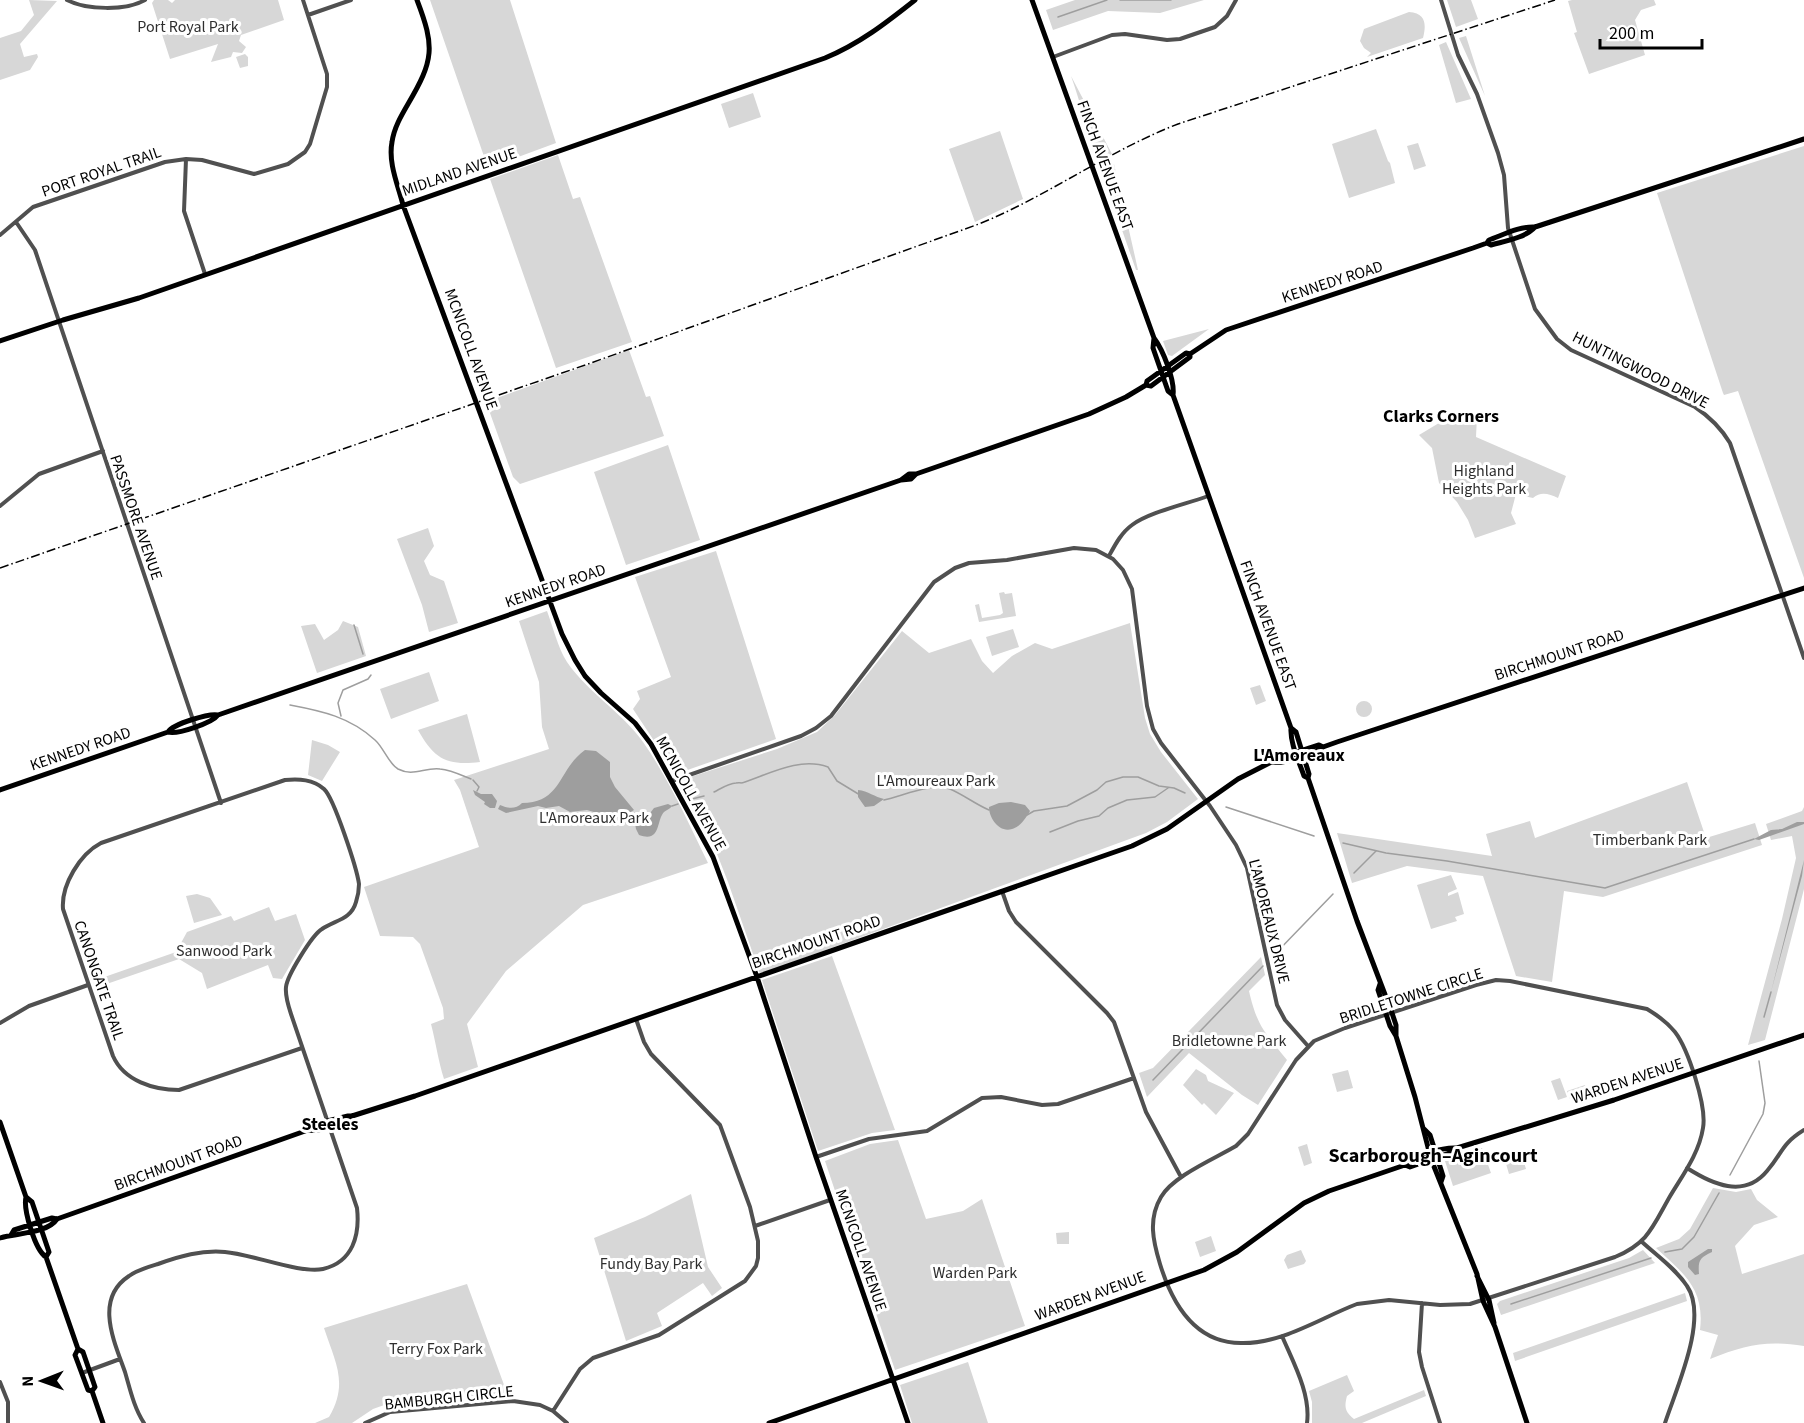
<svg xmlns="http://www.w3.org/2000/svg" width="1804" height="1423" font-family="'Source Sans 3',sans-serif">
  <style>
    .green { fill: #d7d7d7 }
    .water { fill: #9e9e9e }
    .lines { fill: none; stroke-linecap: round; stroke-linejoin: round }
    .stream { stroke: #9e9e9e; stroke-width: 1.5 }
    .minor { stroke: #505050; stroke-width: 4 }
    .major { stroke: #000; stroke-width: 5 }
    .rail { stroke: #000; stroke-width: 1.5; stroke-dasharray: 9 3 1.5 3; stroke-linecap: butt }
    .labels { text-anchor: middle; stroke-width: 6; stroke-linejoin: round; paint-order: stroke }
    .park-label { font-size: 16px; fill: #2e2e2e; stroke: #fff }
    .street-label { font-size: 16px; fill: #000; stroke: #fff }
    .neighbourhood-label { font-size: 18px; font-weight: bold; fill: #000; stroke: #fff }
    .quarter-label { font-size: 20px; font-weight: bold; fill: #000; stroke: #fff }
  </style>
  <rect width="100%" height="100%" fill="#fff"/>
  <path class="green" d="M29,0l28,1 -37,43 4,13 13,-3 1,3 -8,13 -30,10v-42l21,-7 13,-16z
    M154,0h14l4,3 3,-3h103l6,20 -43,15 -2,6 7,6 -4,6 -9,-1 -2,5 -20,5 7,-18 -48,15 -18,-56z
    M430,0h80l46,143 -68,25z
    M1075,0h129l-44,13 -52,-2 -55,19 -7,-20z
    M1447,0h24l7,19 -22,8z
    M1572,0h82l2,5 -15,5 -6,10 10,35 -56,19 -15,-41 3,-1 -9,-31z
    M1409,12c18,1 17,14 14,26l-56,19 4,-4 -7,-5 -4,-7 4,-12z
    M1466,36l19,60 -26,-58z
    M1446,42l25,57 -15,4 -17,-58z
    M245,54l3,3v9l-8,2 -4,-11z
    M1071,76l41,78 -15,7c-9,-28 -16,-57 -26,-85z
    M753,93l8,24 -32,11 -8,-24z
    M1376,129l12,32 2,2 5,20 -46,15 -17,-54z
    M1000,131l23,68 -48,23 -26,-73z
    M1418,143l8,23 -12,4 -7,-24z
    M1804,146v432l-66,-187 -14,4 -1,-2 -66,-200z
    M558,155l15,44 7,-2 52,145 -76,26 -66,-189z
    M1114,164l24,106h-2l-35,-100z
    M1209,329l-37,27 -4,-1 -5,-14z
    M629,350l17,47 4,-1 14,40 -144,48 -7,-7 -27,-75z
    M1477,416l-1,21 90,39 -8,22c-9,-4 -17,-7 -25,0l-17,-4 -5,19 5,11 -41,14 -7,-18 -11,-18 -18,-19 -7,-35 -13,-13 25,-15z
    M668,445l32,95 -74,25 -32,-93z
    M428,528l6,18 -10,15 6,14 14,6 14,42 -29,9 -7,-27 -25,-66z
    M716,551l60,188 -100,35 -43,-65 7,-10 -3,-8 34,-14 -36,-100z
    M1004,592l1,2 7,-1 4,23 -37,6 -4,-17 4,-1 3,14 18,-3 3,-2 -4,-20z
    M547,611c6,16 11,37 20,51 21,31 55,50 76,80 26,37 45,80 65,121l-125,42 -77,66 -39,53 11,43 -34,12c-6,-19 -8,-36 -13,-55l13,-5 -1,-11 -23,-64 -7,-7 -33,-1 -16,-49 115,-40 -19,-57 -6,-10 95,-31 -7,-22 -3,-45 -20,-61z
    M343,621l15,6 8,29 -49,17 -16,-47 14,-2 9,16 14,-10z
    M1130,623l15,95 5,16 11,18 37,47 -31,23 -21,11 -386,141 -32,-92 -16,-41 -34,-60 99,-32 40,-17 18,-17 67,-84 27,22 42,-14 11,22 11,12 19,-17 23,-13 17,6z
    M1013,629l6,18 -27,9 -6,-19z
    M429,672l10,29 -48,18 -11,-30z
    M1260,685l6,16 -10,4 -6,-17z
    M1356 709a8 8 0 1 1 16 0a8 8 0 1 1-16 0Z
    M467,714l13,48c-33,4 -46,-3 -62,-32z
    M312,740l16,5 12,7 -18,29 -14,-6z
    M1687,782l19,56 49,-15 7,22 -159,52 -39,-6 -12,91 -36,-6 -33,-100 -76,-10 -55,17 -15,-50 155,23 -6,-22 44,-13 5,17z
    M1804,807v82l-39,151 -17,5 34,-126 14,-61 -4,-22 -21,4 -5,-16 36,-13z
    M1451,875l6,14 -9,4v3l10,-4 6,22 -9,3 2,4 -26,8 -14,-44z
    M197,894l13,4 12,17 -28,8 -8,-27z
    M269,907l6,14 21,-7 9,26 -23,39 -9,-1 -5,-13 -61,24 -5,-16 -23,-14 -84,29 -2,-7 83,-29 11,-20 44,-16 3,5z
    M832,956l63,174 -23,3 -54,18 -56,-171z
    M1261,957l4,18 -16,16c8,35 16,42 38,69l-29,45 -16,-10 -53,-42 -42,44 -8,-24 14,-5z
    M1196,1069l10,6 2,6 26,12 -18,22 -12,-12 -2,2 -19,-20z
    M1348,1070l5,18 -16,4 -5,-18z
    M1560,1078l7,19 -9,3 -7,-19z
    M1585,1085l3,8 -18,6 -3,-8z
    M898,1140l28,79 37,-8 19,-12 43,127 -130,44 -70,-209 45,-17z
    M1307,1144l5,19 -8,3 -6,-19z
    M1482,1148l9,25 -38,13 -8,-25z
    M1521,1152l5,17 -17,5 -5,-17z
    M1713,1188l23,4 15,-3 6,11 21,17 -24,8 -19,21 7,28 62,-20v92c-38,-6 -59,-1 -94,13l8,-24 -18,-5c5,-42 -17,-57 -44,-82l23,-9 11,-10z
    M691,1194l17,73 14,21 -10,8 -9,-13 -46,30 5,13 -36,15 -32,-103 51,-21z
    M1069,1232v12h-12l-1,-11z
    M1211,1236l5,15 -16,6 -5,-15z
    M1301,1250l5,11 -2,3 -16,5 -4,-9 3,-5z
    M1643,1250l12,13 -154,52 -4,-11 3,-3 129,-43z
    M467,1284l40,109 -120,11 -14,5 -21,14h-37l14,-6c20,-34 6,-55 -5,-89z
    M1685,1293l2,8 -172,60 -2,-8z
    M968,1362l20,61h-76l-12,-38z
    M1347,1375l7,16 -7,5c-3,11 -2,16 7,23l70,-29 2,6 -64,27h-50v-21l-3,-11z"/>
  <path class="water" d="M585,750l11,1 14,11v15l5,10 19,23 -13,8h-7l-27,-8 -17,2 -11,-6 -13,2 -8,-2 -32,7 -8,-4 2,-4c9,4 16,4 22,-2 40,0 36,-34 63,-53z
    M473,790l8,4h11l5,7 -2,7h-5l-6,-4 1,-2 -10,-7z
    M858,790c10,1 17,7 26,9l-10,7 -9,1 -7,-10z
    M1011,802l14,3 5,6c-4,7 -10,16 -18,18 -13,4 -23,-11 -23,-22l10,-4z
    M668,804l4,2c-2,3 -6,4 -8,6 -8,9 -3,31 -25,23l-3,-6 -1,-6 -3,-2 -2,-5 5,-4 1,3 11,2 7,-9z
    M1797,822h7v2l-45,16 -5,-1 17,-9 11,-1z
    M1804,860l-2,16 -31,116z
    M1708,1249h4v3c-13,6 -14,9 -13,22l-4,1 -7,-8v-5z"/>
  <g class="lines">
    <path class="stream" d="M1120,0h51
      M1058,17l49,-17
      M354,625l9,29
      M290,705c32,6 60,12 85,35 9,8 13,23 23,29 15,8 27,-2 42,0 11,1 21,6 31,10
      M341,716l-3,-13 5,-13 25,-11 3,-4
      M473,780l6,7 -2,4
      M714,792c6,-3 15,-9 22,-9 6,-1 3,1 9,-1 26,-9 55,-25 83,-15l9,14 23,14
      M688,800l16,-4
      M884,800c19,-4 47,-18 66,-11 14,6 25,15 39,21
      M672,806l6,-2
      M1226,807l88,29
      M1027,815l7,-4 33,-5 30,-16 9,-8 17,-5h15l21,9 15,2 11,5
      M1050,832l28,-11 21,-5 9,-8 19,-8 28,-3 13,-9
      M1343,843l43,10 61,8 158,27 149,-49
      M1354,873l22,-22
      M1274,955l59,-61
      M1764,1017l7,-25
      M1153,1080l110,-114
      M1730,1175l33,-61 2,-11 -6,-42
      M1665,1252l17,-3 12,-12 25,-44
      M1511,1304l140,-46"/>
    <path class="minor" d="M67,0c19,10 59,11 78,0
      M1441,0l17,55 19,39 21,59 6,22 4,53 27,81 22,30 14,11 124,57c15,10 26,21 35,36l74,215
      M308,15l43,-15
      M1053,57l59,-22 13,-1 42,6 13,-1 35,-12 12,-11 9,-16
      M186,159l-2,52 21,63
      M16,222l19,28 186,553
      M0,235l33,-28 132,-45 21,-3 16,1 52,14 34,-10 17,-12 5,-8 17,-57v-13l-24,-74
      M0,506l39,-32 64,-23
      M1109,556c6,-11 12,-23 23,-31 17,-13 55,-21 76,-29
      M672,781l129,-45 15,-8 15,-12 103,-134 21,-14 14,-5 38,-3 67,-12 22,2 17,9 10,11 9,19 15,117 6,23 8,14 49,63 26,39 11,23 30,137 8,15 23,26
      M1002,891l7,20 7,11 91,91 7,9 32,90 35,65
      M1496,980l14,1 137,28c10,6 20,13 28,23 13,17 32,74 28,96 -4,26 -21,48 -34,70 -17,30 -21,45 -54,59l-145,47 -30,1 -51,-5 -32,4c-37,14 -75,40 -116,39 -47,0 -69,-40 -81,-79 -7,-23 -12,-45 1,-67 12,-21 53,-38 75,-51l12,-12 48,-74 18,-19 31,-13 131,-43z
      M0,1023l29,-17 59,-21
      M816,1157l53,-18 58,-8 55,-33 19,-1 41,8 16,-1 76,-26
      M1687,1168c25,16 57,31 80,3 16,-18 13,-26 37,-41
      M755,1226l75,-26
      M1641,1241c15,14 35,28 46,45 22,32 -11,103 -22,137
      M1422,1303l-3,49 3,15 18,56
      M1282,1336c11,26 29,58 25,87
      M82,1373l38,-14
      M0,1382l8,20v21
      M553,1411l27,-42 13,-11 66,-23 86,-54 11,-15 2,-8v-17l-8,-34 -30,-82 -69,-71 -7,-12 -8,-23
      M144,1423c-10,-15 -14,-34 -19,-51 -11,-31 -31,-73 4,-96 8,-6 19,-9 29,-12 22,-8 43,-14 67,-12 27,2 75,22 98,17 30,-7 37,-34 34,-61l-66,-194c-3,-9 -6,-18 -5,-27 1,-11 26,-52 36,-58 13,-9 29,-9 34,-27 2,-6 3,-13 3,-18 -2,-15 -25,-86 -35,-95 -11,-10 -25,-10 -39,-9l-184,63c-21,11 -40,42 -38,66l50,147c11,25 41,34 66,34l123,-42
      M365,1423l25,-11 123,-11 27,4 13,6 14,12"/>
    <path class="major" d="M417,0c18,47 17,60 -9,104 -7,12 -14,24 -16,38 -4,21 6,43 11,63l159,429 13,26 10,16 16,17 34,30 16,21 62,113 44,120 59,180 92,266
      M1032,0l122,338c9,12 21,42 19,57
      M1487,243l4,2c14,-4 34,-7 44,-18
      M1154,338l-1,10 15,43 5,4 118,333 5,4 13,42 -1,4 49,143 35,92 4,12v11
      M0,341l63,-21 76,-22 686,-240c34,-14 61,-35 90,-58
      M1146,385l5,1 39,-29v-3l36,-24 247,-82 14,-5 2,-3c14,-5 31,-14 46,-13l269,-88
      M901,480l10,-1 5,-5 173,-60 37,-17 20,-12 1,-4 39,-28 4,1
      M1291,728c-1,16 8,33 13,48l4,2
      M168,732c5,-8 41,-19 50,-17
      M1274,762c10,2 43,-8 49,-15
      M0,790l168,-58c9,3 44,-9 50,-17l683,-235 8,-6h7
      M1380,984l-2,6 12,36 6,10 19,61 16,62 46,115 6,27 12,26 32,96
      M0,1122l26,75 6,5 17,50 -3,5
      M1424,1129l6,6 13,41 -2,6
      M308,1130c11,2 36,-5 44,-14
      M1405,1165l5,2 42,-15 5,-4 157,-48 190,-65
      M26,1197c-3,12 9,53 20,60l32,92 -3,6 13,35 4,1 11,32
      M11,1235l3,-5 38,-12 5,1 251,-89 3,-5 37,-9h4l63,-20 717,-250 35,-17 71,-50 41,-21 40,-13 4,2 14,-5 467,-154
      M0,1238c15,-5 47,-4 57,-19
      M1477,1276l12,24 5,23
      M78,1349l5,3 12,35 -3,4
      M769,1423l435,-153 33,-18 67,-49 25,-12 76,-26c8,-10 39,-18 52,-17"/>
    <path class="rail" d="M0,568l588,-204 391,-140c69,-28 129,-73 199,-100l377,-124"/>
  </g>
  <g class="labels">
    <g class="park-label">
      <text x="188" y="32">Port Royal Park</text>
      <text x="1484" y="476">Highland<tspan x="1484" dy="18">Heights Park</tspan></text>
      <text x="936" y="786">L'Amoureaux Park</text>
      <text x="594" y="823">L'Amoreaux Park</text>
      <text x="1650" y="845">Timberbank Park</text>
      <text x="224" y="956">Sanwood Park</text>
      <text x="1229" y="1046">Bridletowne Park</text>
      <text x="651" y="1269">Fundy Bay Park</text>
      <text x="975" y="1278">Warden Park</text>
      <text x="436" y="1354">Terry Fox Park</text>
    </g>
    <g class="street-label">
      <text transform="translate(1106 165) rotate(70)" y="6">FINCH AVENUE EAST</text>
      <text transform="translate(101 171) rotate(-19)" y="6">PORT ROYAL TRAIL</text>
      <text transform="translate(459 171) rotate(-19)" y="6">MIDLAND AVENUE</text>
      <text transform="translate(1332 281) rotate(-18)" y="6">KENNEDY ROAD</text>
      <text transform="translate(472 349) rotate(70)" y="6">MCNICOLL AVENUE</text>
      <text transform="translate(1641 369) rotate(27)" y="6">HUNTINGWOOD DRIVE</text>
      <text transform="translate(137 517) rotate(71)" y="6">PASSMORE AVENUE</text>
      <text transform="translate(555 585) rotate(-19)" y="6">KENNEDY ROAD</text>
      <text transform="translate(1269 625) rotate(70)" y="6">FINCH AVENUE EAST</text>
      <text transform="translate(1559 654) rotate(-18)" y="6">BIRCHMOUNT ROAD</text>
      <text transform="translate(80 748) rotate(-19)" y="6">KENNEDY ROAD</text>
      <text transform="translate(692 793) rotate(61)" y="6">MCNICOLL AVENUE</text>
      <text transform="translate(1270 921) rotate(76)" y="6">L'AMOREAUX DRIVE</text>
      <text transform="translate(816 941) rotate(-19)" y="6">BIRCHMOUNT ROAD</text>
      <text transform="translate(100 980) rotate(71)" y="6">CANONGATE TRAIL</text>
      <text transform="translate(1411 995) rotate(-18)" y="6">BRIDLETOWNE CIRCLE</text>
      <text transform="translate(1627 1080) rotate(-18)" y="6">WARDEN AVENUE</text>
      <text transform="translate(178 1162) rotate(-20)" y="6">BIRCHMOUNT ROAD</text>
      <text transform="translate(862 1250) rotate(71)" y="6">MCNICOLL AVENUE</text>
      <text transform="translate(1090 1295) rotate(-20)" y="6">WARDEN AVENUE</text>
      <text transform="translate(449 1397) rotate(-6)" y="6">BAMBURGH CIRCLE</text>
    </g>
    <g class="neighbourhood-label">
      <text x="1441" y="422">Clarks Corners</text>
      <text x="1299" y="761">L'Amoreaux</text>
      <text x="330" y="1130">Steeles</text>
    </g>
    <g class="quarter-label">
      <text x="1433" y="1162">Scarborough–Agincourt</text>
    </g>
  </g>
  <g transform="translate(42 1381) rotate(269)" stroke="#ffffff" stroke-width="4.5" paint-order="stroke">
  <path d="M0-4.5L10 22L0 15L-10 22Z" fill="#000000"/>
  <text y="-9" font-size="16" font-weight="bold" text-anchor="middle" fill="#000000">N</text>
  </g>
  <path d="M1600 39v9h102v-9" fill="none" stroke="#000000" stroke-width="3"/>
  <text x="1609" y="39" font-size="18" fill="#000000" stroke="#ffffff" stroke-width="4.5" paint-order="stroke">200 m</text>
</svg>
